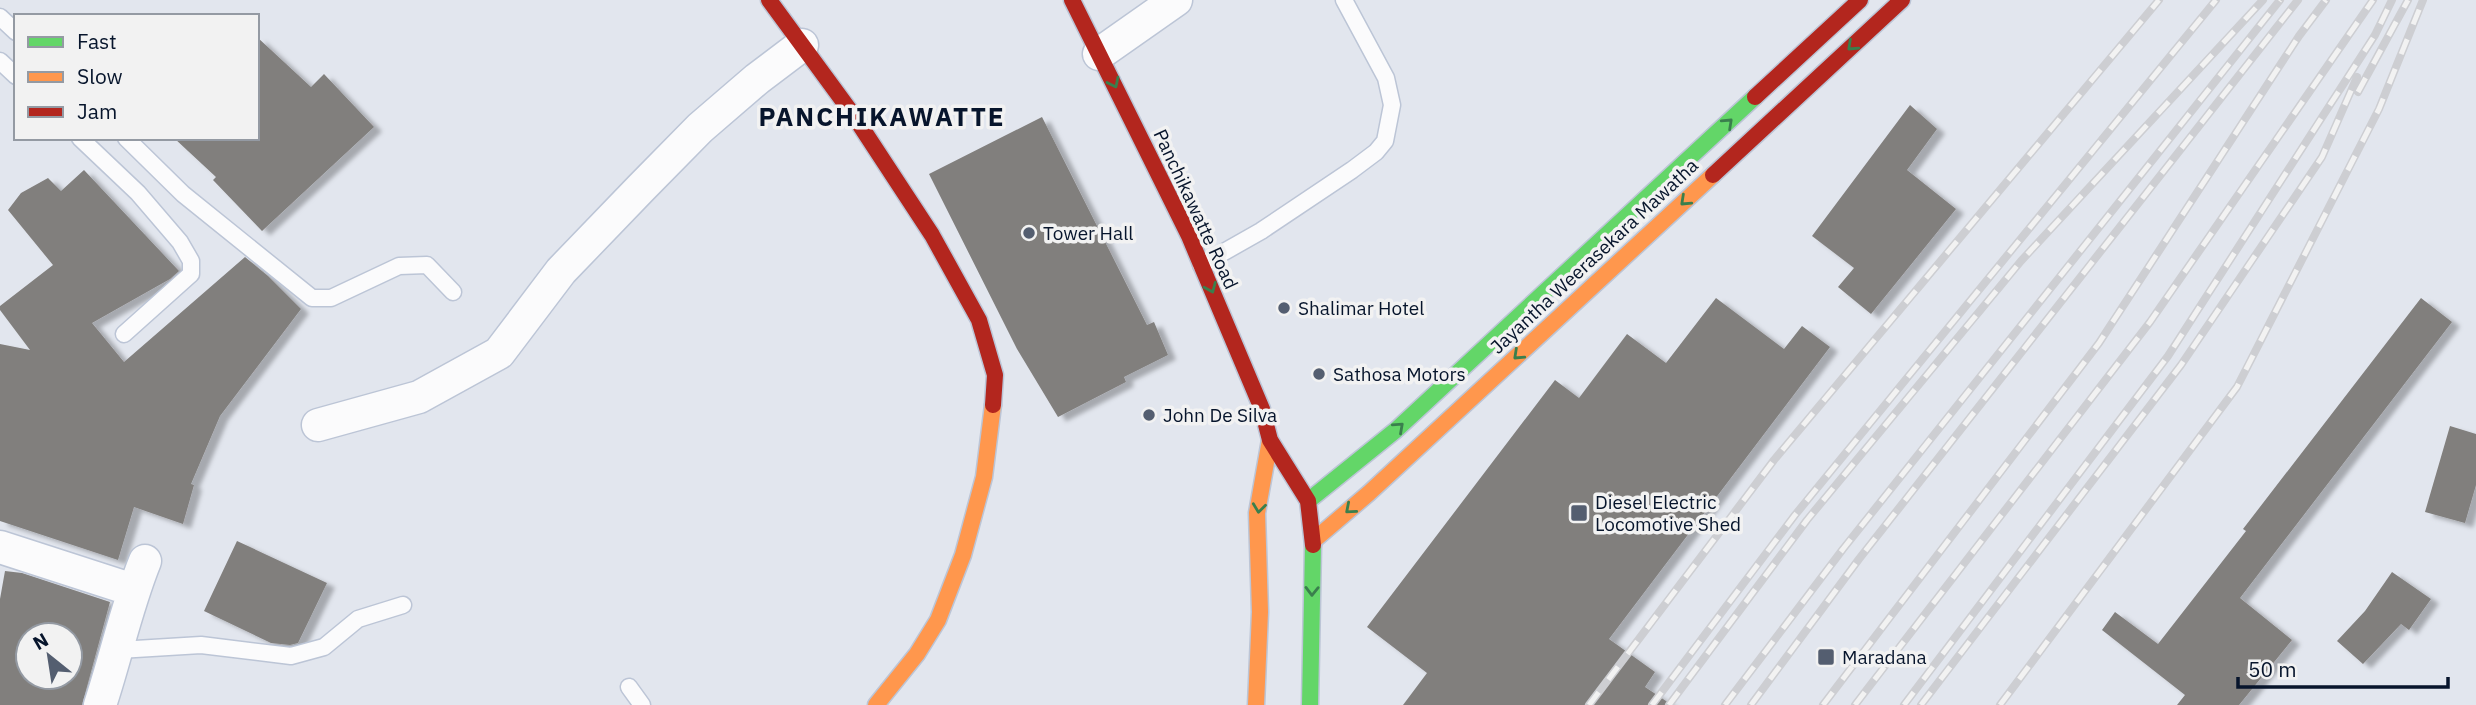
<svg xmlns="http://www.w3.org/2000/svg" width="2476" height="705" font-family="'IBM Plex Sans',sans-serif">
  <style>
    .building { fill: #817f7d; fill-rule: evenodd; filter: url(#shadow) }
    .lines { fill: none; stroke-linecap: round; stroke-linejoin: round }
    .lane-casing { stroke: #bcc5d6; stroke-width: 19 }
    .street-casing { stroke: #bcc5d6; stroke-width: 35 }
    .fast-casing { stroke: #bcc5d6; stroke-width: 19 }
    .slow-casing { stroke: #bcc5d6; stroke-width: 19 }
    .jam-casing { stroke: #bcc5d6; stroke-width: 19 }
    .lane { stroke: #fbfbfc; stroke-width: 16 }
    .street { stroke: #fbfbfc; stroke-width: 32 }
    .fast { stroke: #63d668; stroke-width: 16 }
    .slow { stroke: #ff974d; stroke-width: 16 }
    .jam { stroke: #b3261e; stroke-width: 16 }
    .rail-casing { stroke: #cdced2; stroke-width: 8 }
    .rail { stroke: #f2f2f2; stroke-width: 5; stroke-dasharray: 16; stroke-linecap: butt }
    .oneway { stroke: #3a7f4d }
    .poi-dot { fill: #545e70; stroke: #f2f2f2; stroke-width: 2.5 }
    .labels { text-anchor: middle; stroke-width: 7; stroke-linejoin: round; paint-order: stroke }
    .street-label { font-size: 19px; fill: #07152c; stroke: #f2f2f2 }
    .poi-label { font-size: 19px; fill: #07152c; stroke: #f2f2f2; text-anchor: start }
    .district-label { font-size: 26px; font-weight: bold; letter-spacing: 2px; fill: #07152c; stroke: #f2f2f2 }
  </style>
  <defs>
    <filter id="shadow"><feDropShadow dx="8" dy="4.5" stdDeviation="2" flood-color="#0004"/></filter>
  </defs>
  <rect width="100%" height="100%" fill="#e2e6ee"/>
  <path class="building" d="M257,37l54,50 13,-13 50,53 -112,104 -49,-51 3,-3 -42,-39h83z
    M1910,105l27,24 -30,41 49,39 -85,105 -33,-27 16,-19 -42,-32z
    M1042,117l105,208 7,-3 14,33 -44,22 2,5 -68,35 -41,-68 -88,-175z
    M84,170l95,101 -9,8 -78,44 32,39 121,-105 23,19 33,33 -81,107 -29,68 3,1 -11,39 -49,-17 -16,53 -118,-39v-177l30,6 -30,-40v-4l53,-41 -45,-55 13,-17 27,-15 13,13z
    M1716,298l68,51 18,-23 28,21 -221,292 46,33 -10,15 27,18h-269l24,-32 -60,-46 188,-247 24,18 48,-64 39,29z
    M2421,298l31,24 -212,276 52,42 -53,65h-62l8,-10 -83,-65 13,-18 43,32 88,-113 -3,-2z
    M2450,426l26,8v51l-11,38 -40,-11z
    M237,541l90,42 -29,60 -8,2 -19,-2 -67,-32z
    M5,571l17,2 88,29 -28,103h-82v-106zM28,635h42v42h-42z
    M2392,572l39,27 -22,31 -8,-6 -38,40 -26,-23 28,-30z"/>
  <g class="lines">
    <defs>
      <path id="lane" d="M0,17l16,15
        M0,61l16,15
        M80,138l58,55 42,49 11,19v13l-67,60
        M126,138l57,56 129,104h19l68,-32 28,-1 26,27
        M1201,265l60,-34 91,-61 24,-18 9,-11 7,-36 -6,-27 -42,-78
        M119,650l82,-5 90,11 33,-9 34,-28 45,-14
        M629,687l13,18"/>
      <path id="street" d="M1099,54l77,-54
        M318,425l101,-28 80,-44 62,-82 79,-82 60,-61 57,-49 45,-34
        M0,547l133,43
        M100,705c16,-48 26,-97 45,-144"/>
      <path id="fast" d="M1308,501l88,-71 359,-333
        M1310,705l3,-160"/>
      <path id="slow" d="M1313,541l56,-48 344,-318
        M876,705l41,-51 21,-34 25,-65 21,-78 9,-72
        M1256,705l4,-93 -3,-99 13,-73"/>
      <path id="jam" d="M769,0l85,116 78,119 47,85 16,55 -2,30
        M1072,0l117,236 73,173 8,31 38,61 5,44
        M1755,97l105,-97
        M1713,175l189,-175"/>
    </defs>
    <use href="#lane" class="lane-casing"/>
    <use href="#street" class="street-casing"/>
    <use href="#fast" class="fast-casing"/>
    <use href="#slow" class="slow-casing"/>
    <use href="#jam" class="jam-casing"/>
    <use href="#lane" class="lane"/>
    <use href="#street" class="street"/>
    <use href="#fast" class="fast"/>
    <use href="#slow" class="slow"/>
    <use href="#jam" class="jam"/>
    <defs>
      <path id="rail" d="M2358,92l50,-92
        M1589,705l185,-245 385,-460
        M1652,705l143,-190 421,-515
        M1669,705l138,-185 214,-259 242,-261
        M1725,705l118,-156 437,-549
        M1751,705l108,-146 439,-559
        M1823,705l276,-362 200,-307 27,-36
        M1855,705l295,-383 223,-322
        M1904,705l264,-349 207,-321 17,-35
        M1921,705l260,-340 141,-208 35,-80
        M2000,705l237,-318 142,-278 44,-109"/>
    </defs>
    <use href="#rail" class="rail-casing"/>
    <use href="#rail" class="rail"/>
  </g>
  <defs><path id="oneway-chevron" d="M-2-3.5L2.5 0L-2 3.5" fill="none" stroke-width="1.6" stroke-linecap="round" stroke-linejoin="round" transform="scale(1.75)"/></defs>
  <g class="oneway">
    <use href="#oneway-chevron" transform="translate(1852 46) rotate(137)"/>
    <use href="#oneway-chevron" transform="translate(1114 83) rotate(64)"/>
    <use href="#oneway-chevron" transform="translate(1728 123) rotate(-43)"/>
    <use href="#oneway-chevron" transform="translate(1685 201) rotate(137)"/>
    <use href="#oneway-chevron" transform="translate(1211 288) rotate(67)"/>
    <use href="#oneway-chevron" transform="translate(1518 355) rotate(137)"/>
    <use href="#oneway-chevron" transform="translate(1399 427) rotate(-42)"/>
    <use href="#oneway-chevron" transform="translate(1259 508) rotate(97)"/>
    <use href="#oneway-chevron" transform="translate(1350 509) rotate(139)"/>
    <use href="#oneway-chevron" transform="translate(1312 591) rotate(91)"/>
  </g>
  <g class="poi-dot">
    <circle cx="1029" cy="233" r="7"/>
    <circle cx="1284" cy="308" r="7"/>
    <circle cx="1319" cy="374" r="7"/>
    <circle cx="1149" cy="415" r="7"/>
    <rect x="1570" y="504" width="18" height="18" rx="3.5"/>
    <rect x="1817" y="648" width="18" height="18" rx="3.5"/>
  </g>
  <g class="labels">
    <g class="street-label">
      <text transform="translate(1196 209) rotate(65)" y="7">Panchikawatte Road</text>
      <text transform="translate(1594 256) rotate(-43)" y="7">Jayantha Weerasekara Mawatha</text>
    </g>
    <g class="poi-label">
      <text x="1043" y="240">Tower Hall</text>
      <text x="1298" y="315">Shalimar Hotel</text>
      <text x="1333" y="381">Sathosa Motors</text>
      <text x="1163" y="422">John De Silva</text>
      <text x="1595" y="509">Diesel Electric<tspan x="1595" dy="22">Locomotive Shed</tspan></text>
      <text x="1842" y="664">Maradana</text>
    </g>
    <g class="district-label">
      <text x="882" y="126">PANCHIKAWATTE</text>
    </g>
  </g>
  <rect x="14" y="14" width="245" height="126" fill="#f2f2f2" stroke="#949aa3" stroke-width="2"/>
  <rect x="28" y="37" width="35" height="10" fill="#63d668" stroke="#949aa3" stroke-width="2"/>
  <text x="77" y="49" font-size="21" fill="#07152c">Fast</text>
  <rect x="28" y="72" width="35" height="10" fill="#ff974d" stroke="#949aa3" stroke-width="2"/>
  <text x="77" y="84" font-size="21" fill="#07152c">Slow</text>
  <rect x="28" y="107" width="35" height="10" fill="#b3261e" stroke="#949aa3" stroke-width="2"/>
  <text x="77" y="119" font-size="21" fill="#07152c">Jam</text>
  <g transform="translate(49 656) rotate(330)"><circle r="33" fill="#f2f2f2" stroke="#949aa3" stroke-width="2"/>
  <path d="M0-5L12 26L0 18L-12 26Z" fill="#545e70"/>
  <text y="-10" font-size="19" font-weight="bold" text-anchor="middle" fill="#07152c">N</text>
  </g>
  <path d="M2238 677v10h210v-10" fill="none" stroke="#07152c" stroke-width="3.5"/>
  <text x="2248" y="677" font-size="21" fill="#07152c" stroke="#f2f2f2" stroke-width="5" paint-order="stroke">50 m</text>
</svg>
